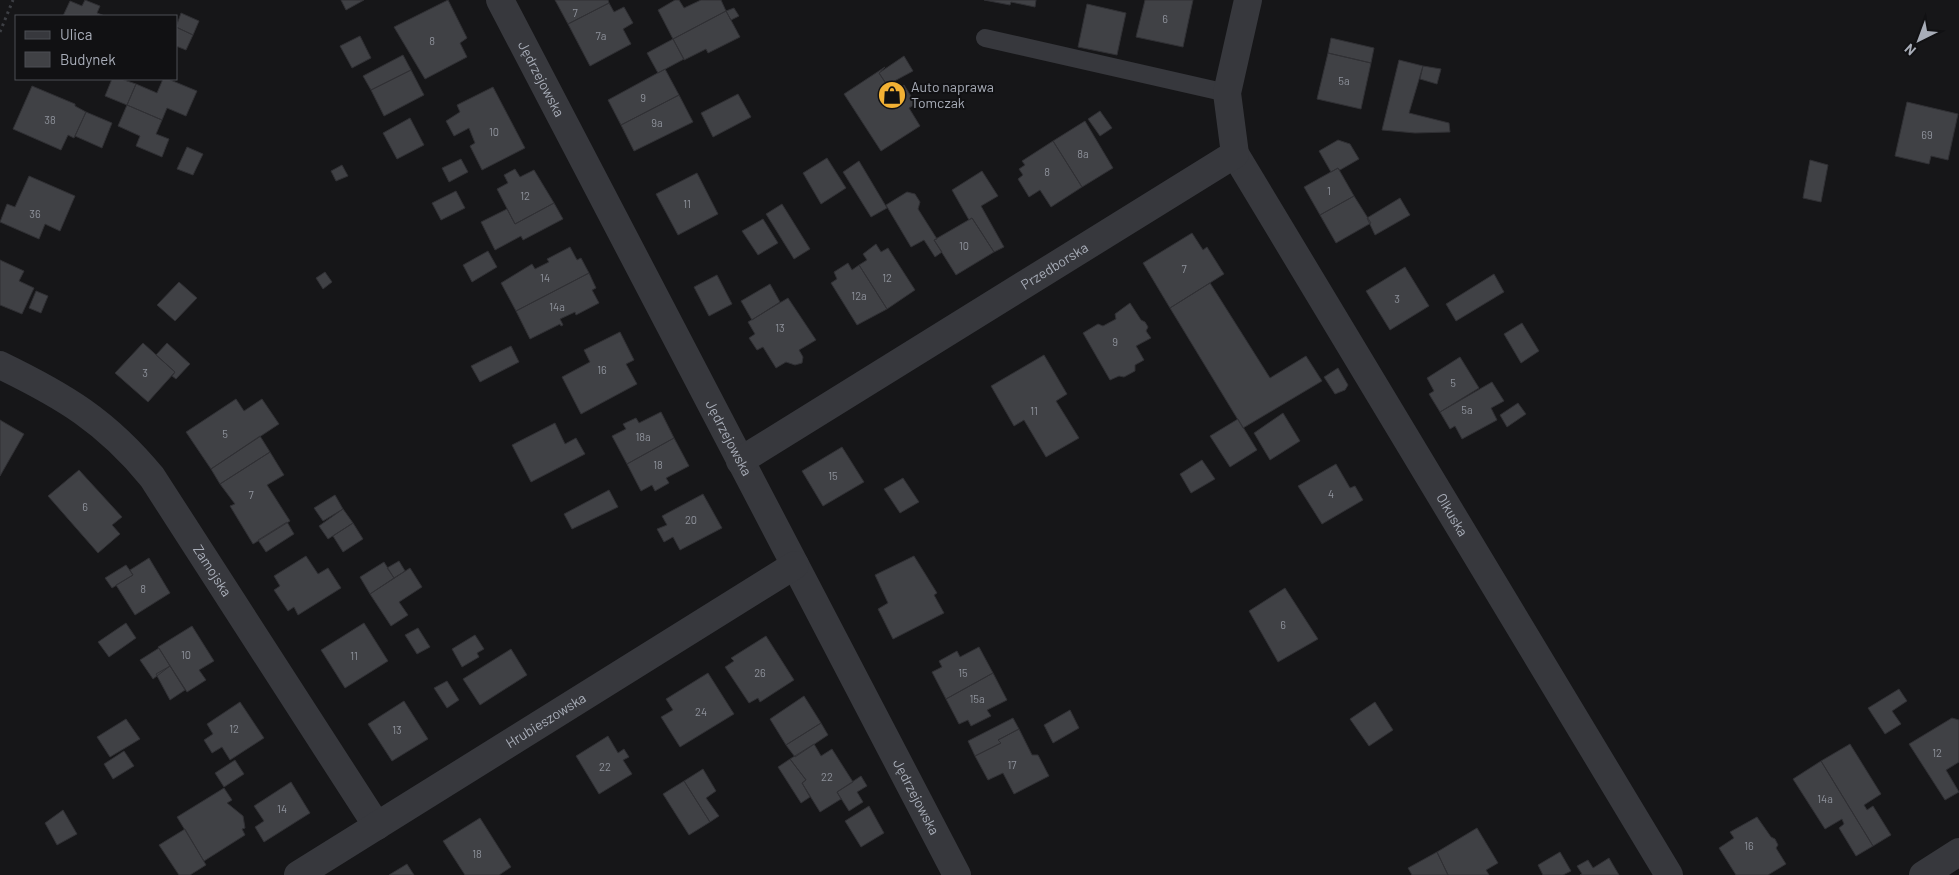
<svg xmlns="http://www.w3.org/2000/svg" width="1959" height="875" font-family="Barlow,sans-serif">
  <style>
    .building { fill: #404145; stroke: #303034 }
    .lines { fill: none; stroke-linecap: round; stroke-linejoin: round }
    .path { stroke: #3d3f44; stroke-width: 3; stroke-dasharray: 2.5 4; stroke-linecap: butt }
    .service { stroke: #37383d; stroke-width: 18 }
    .minor { stroke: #37383d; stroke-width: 28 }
    .labels { text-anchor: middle; stroke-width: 4; stroke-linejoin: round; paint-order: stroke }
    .number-label { font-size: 11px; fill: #8e929b }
    .street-label { font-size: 14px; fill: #a8adb8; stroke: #111113 }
    .poi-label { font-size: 14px; fill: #a8adb8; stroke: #111113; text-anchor: start }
  </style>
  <rect width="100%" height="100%" fill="#161618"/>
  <path class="building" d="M85,0l15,6 -3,7 8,3h-42l7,-15 12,5z
    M341,0h23l-18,10z
    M448,0l19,38 -7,5 7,14 -42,22 -31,-52z
    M555,0h53l1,3 -41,21z
    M675,0h4l5,8 17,-8h20l5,11 -53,28 -15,-29z
    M984,0h52l-1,7 -24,-5 -1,3z
    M1145,0h48l-10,47 -47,-10z
    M609,3l5,9 10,-5 9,16 -10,6 8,15 -41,22 -22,-42z
    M1087,4l39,9 -9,42 -39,-8z
    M734,8l5,8 -8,4 -5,-9z
    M726,11l14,26 -32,16 -2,-4 -22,11 -11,-21z
    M181,13l18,8 -6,14 -17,-8z
    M176,27l17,8 -7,15 -10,-4z
    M360,36l11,22 -19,10 -12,-22z
    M1331,38l43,10 -3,15 -43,-10z
    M673,39l11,20 -26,14 -11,-20z
    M1328,53l43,10 -10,46 -44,-10z
    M403,55l8,15 -40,20 -8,-14z
    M904,56l9,15 -26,14 -8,-12z
    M1399,60l24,6 -14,47 40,10 1,9 -35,1 -33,-3z
    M1423,66l18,3 -4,15 -17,-5z
    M885,67l-6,6 8,12 5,-3 5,8 7,-5 12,19 -7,4 11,18 -39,25 -37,-57z
    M665,69l14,26 -58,30 -13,-25z
    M411,70l13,25 -40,21 -13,-26z
    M112,79h9l15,5 -9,21 -22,-9z
    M163,79h5l29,12 -11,25 -19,-8 -5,12 -35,-15 9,-21 21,9z
    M32,86l43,18v2l11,6 -12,26 -6,-3 -7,15 -48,-21z
    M493,87l32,61 -43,22 -12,-24 5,-3 -6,-15 -15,8 -8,-15 14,-9 -3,-7z
    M738,94l13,23 -38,20 -12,-24z
    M679,95l14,27 -59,29 -13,-26z
    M1907,102l51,12 -10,46 -17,-4 -2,8 -34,-8z
    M127,105l35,15 -6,14 13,5 -7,18 -26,-11 4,-10 -22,-10z
    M1100,111l12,17 -12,8 -12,-17z
    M86,112l26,11 -10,25 -27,-12z
    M410,118l14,27 -27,14 -14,-26z
    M1085,121l28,47 -31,19 -29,-46z
    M1338,140l12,4 9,15 -19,11 -2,-2 -7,4 -12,-21z
    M1053,141l29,46 -31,20 -11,-17 -11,7 -11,-18 5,-4 -4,-6 6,-4 -3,-4z
    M187,147l16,7 -10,21 -16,-6z
    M827,158l19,30 -25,16 -18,-31z
    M461,159l7,13 -19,10 -7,-14z
    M1810,160l18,5 -7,37 -18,-4z
    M859,161l28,47 -16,9 -28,-45z
    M342,165l6,11 -12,5 -5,-10z
    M1338,168l16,28 -34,19 -16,-28z
    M515,169l5,8 14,-7 20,33 -39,21 -18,-35 11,-6 -4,-8z
    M982,171l16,25 -17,10 23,41 -10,5 -22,-34 -3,2 -17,-30z
    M697,173l21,41 -40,21 -22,-41z
    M29,176l46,20 -15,35 -15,-7 -6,15 -39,-17 7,-18 8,3z
    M456,191l9,17 -24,12 -9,-17z
    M907,192l8,2 5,8 -2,7 19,30 -3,1 8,12 -7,5 -11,-17 -13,7 -25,-42z
    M1354,196l17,27 -35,20 -16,-28z
    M1400,198l10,17 -35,20 -8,-17z
    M554,203l9,16 -40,21 -2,-4 -26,14 -14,-28 26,-13 8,15z
    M782,204l28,45 -16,10 -28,-45z
    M972,218l22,34 -38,23 -22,-35z
    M763,219l15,24 -20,12 -16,-24z
    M1192,233l11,17 4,-3 17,27 -54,34 -27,-45z
    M876,244l5,8 7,-4 27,42 -28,19 -28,-44 8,-5 -4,-6z
    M570,247l7,13 4,-2 8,15 -73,38 -15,-28 31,-19 3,5 14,-7 -2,-3z
    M488,251l9,16 -25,15 -9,-17z
    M0,260l24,11 -5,10 15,7 -12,26 -22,-9z
    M848,263l4,7 7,-5 28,44 -30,16 -26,-42 6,-4 -3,-7z
    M1405,267l24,39 -39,24 -24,-39z
    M325,272l7,10 -9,7 -7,-11z
    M589,273l7,15 -4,2 7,13 -23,12 -1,-3 -15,7 3,6 -2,1 -1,-2 -30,15 -14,-28z
    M1494,274l10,18 -48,29 -10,-17z
    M717,275l15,29 -23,12 -15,-29z
    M179,282l18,16 -22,23 -18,-16z
    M1210,283l60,95 36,-22 16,25 -79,47 -73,-120z
    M770,284l10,18 -28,18 -11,-19z
    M36,291l12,5 -7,17 -12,-5z
    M788,298l28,42 -17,10 4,7 -1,6 -7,2 -9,-3 -10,6 -13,-21 -6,3 -8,-12 6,-4 -7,-12z
    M1130,303l11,17 4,2 3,5 -2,4 5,7 -15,8 8,14 -9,5v6l-11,6 -5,-1 -9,4 -27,-47 15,-9 5,2 13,-7 -1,-5z
    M1522,323l17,28 -18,12 -17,-29z
    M620,332l14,28 -8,4 11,20 -56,30 -19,-37 28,-15 -6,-12z
    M143,343l32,29 -27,30 -33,-29z
    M167,343l23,21 -14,15 -4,-3 3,-4 -19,-17z
    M511,346l8,16 -39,20 -9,-16z
    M1044,355l23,39 -11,7 23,37 -33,19 -22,-37 -10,6 -23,-40z
    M1460,357l19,31 -39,24 -11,-18 5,-3 -7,-13z
    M1338,368l10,17 -3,5 -10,4 -11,-17z
    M1492,382l12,19 -13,7 6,12 -35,19 -7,-13 -5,3 -10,-17z
    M236,399l8,12 18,-12 17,25 -68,45 -25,-37z
    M1518,403l8,11 -19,13 -7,-12z
    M661,412l13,26 -47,26 -15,-28 14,-7 -3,-5 13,-6 3,5z
    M1283,413l17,28 -30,19 -16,-27z
    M1238,419l19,31 -27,17 -20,-31z
    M0,420l24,14 -24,42z
    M555,423l10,21 11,-6 9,16 -54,28 -19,-37z
    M260,436l10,16 -50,32 -9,-15z
    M674,438l15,28 -23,12 3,5 -14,8 -3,-6 -11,6 -14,-27z
    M842,447l22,35 -41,24 -21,-35z
    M270,452l14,23 -17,10 23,36 -37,23 -23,-38 5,-2 -15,-20z
    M1202,460l13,19 -24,14 -11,-19z
    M1336,464l14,24 5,-2 8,14 -41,24 -24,-38z
    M79,470l43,47 -10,8 8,9 -22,19 -50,-57z
    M903,478l16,24 -19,11 -16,-24z
    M609,490l9,17 -46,22 -8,-15z
    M703,494l19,34 -42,22 -7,-13 -9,5 -7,-13 10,-4 -5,-9z
    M335,495l8,14 -20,12 -9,-13z
    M343,509l10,14 -25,16 -9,-13z
    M287,522l7,12 -28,18 -8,-12z
    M353,523l10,16 -20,13 -10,-16z
    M306,556l12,18 10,-6 13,20 -43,27 -4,-8 -6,4 -14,-21 6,-4 -6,-10z
    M914,556l23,37 -3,2 10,18 -51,26 -15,-30 10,-6 -13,-28z
    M149,558l21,35 -35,22 -19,-30 17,-10 -3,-5z
    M399,561l6,10 -11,7 -7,-10z
    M384,562l10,16 -24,16 -10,-17z
    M126,565l7,10 -21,13 -7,-10z
    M410,568l12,19 -23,15 9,13 -17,11 -21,-32z
    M1285,588l33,51 -40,23 -29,-51z
    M126,623l10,15 -27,19 -11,-15z
    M364,623l24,38 -43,27 -24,-38z
    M192,626l22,35 -15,9 7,10 -19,12 -29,-45z
    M418,628l12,19 -13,7 -12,-19z
    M475,635l9,14 -7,4 2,4 -17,10 -10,-18z
    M766,636l28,44 -34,22 -2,-4 -9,5 -24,-36 9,-6 -3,-3z
    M979,647l14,26 -47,26 -14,-27 10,-5 -3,-6 18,-10 3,6z
    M159,648l11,18 -17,13 -13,-19z
    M511,649l16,26 -47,30 -17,-26z
    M170,666l15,24 -15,10 -14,-26z
    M708,673l26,41 -54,33 -19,-30 12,-7 -7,-11z
    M993,673l14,27 -20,10 4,6 -20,10 -3,-6 -9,4 -13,-25z
    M447,681l12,19 -12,8 -13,-20z
    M1899,689l8,12 -15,10 9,13 -16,10 -17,-26z
    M804,696l17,27 -35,22 -16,-26z
    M404,701l24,38 -36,22 -24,-37z
    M240,702l24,36 -34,22 -8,-13 -10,6 -8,-13 9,-6 -6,-10z
    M1375,702l18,28 -24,16 -19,-27z
    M1070,710l9,18 -26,15 -9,-18z
    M1013,718l6,11 -21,11 3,3 -26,13 -7,-15z
    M1952,718l7,2v42l-13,8 13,22 -14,8 -36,-56z
    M126,719l14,20 -30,18 -13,-20z
    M821,723l7,12 -33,22 -9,-12z
    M1019,729l13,26h6l11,21 -35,18 -11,-21 -15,7 -13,-24 26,-13 -3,-3z
    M608,736l10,17 6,-4 5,8 -6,3 9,14 -33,20 -23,-38z
    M814,744l7,12 11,-7 21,33 -16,10 4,7 -21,13 -18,-29 4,-3 -16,-21z
    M1850,744l31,50 -17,11 3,5 6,-4 18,29 -18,11 -52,-85z
    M124,751l10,15 -21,13 -9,-15z
    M790,759l16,21 -4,3 8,14 -9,6 -23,-36z
    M235,760l9,14 -20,13 -9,-14z
    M1821,761l52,85 -17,10 -17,-28 5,-4 -2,-5 -17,10 -32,-50z
    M703,769l13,22 -10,7 13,18 -9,6 -26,-41z
    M861,776l6,10 -10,6 6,10 -14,9 -12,-19z
    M684,781l26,41 -21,13 -26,-41z
    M291,782l19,31 -46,29 -9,-15 9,-6 -10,-15z
    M224,788l8,12 -5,3 16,13 2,12 -3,1 3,6 -41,26 -27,-44z
    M869,806l15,27 -23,14 -16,-26z
    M63,810l14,24 -20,11 -12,-22z
    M1757,817l14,20 4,2 3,6 -2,3 10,16 -18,11h-32l-17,-27 15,-10 -4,-6z
    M480,818l31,49 -12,8h-34l-22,-34z
    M1477,828l21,35 -12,7 3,5h-41l-11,-23z
    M185,829l21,36 -16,10h-11l-20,-30z
    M1437,852l11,23h-36l-4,-7z
    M1560,852l11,19 -8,4h-20l-5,-10z
    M1609,858l10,17h-39l2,-1 -5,-8 11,-6 5,8z
    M407,864l7,11h-25z"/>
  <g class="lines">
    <path class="path" d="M0,32l13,-32"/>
    <path class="service" d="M985,38l242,55"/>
    <g class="minor">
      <path id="s1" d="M500,0l457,875"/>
      <path id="s2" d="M1235,154l434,721"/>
      <path id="s3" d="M0,365c64,31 106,56 152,112l225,349"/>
      <path id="s4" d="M740,461l495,-307 -8,-61 21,-93"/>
      <path id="s5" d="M298,875l497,-310"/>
      <path d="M1923,875l36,-23"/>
    </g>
  </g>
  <defs>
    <symbol id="shop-disc" viewBox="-11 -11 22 22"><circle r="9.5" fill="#f2b134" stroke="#111113"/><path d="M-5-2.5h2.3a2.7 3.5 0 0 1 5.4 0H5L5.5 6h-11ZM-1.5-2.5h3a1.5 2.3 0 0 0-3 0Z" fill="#111"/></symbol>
  </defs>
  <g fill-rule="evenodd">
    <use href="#shop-disc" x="876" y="79" width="32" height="32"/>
  </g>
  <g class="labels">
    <g class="number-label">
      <text x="575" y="17">7</text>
      <text x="1165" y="23">6</text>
      <text x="601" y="40">7a</text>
      <text x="432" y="45">8</text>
      <text x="1344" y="85">5a</text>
      <text x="643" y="102">9</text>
      <text x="50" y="124">38</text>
      <text x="657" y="127">9a</text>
      <text x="494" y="136">10</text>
      <text x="1927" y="139">69</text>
      <text x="1083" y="158">8a</text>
      <text x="1047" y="176">8</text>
      <text x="1329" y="195">1</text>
      <text x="525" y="200">12</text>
      <text x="687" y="208">11</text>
      <text x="35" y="218">36</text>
      <text x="964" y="250">10</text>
      <text x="1184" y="273">7</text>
      <text x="545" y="282">14</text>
      <text x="887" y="282">12</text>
      <text x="859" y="300">12a</text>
      <text x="1397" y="303">3</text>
      <text x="557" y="311">14a</text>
      <text x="780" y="332">13</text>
      <text x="1115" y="346">9</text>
      <text x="602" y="374">16</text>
      <text x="145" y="377">3</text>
      <text x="1453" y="387">5</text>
      <text x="1467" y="414">5a</text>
      <text x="1034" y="415">11</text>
      <text x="225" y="438">5</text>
      <text x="643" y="441">18a</text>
      <text x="658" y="469">18</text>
      <text x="833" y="480">15</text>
      <text x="1331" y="498">4</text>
      <text x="251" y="499">7</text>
      <text x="85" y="511">6</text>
      <text x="691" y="524">20</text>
      <text x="143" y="593">8</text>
      <text x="1283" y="629">6</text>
      <text x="186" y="659">10</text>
      <text x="354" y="660">11</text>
      <text x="760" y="677">26</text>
      <text x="963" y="677">15</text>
      <text x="977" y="703">15a</text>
      <text x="701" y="716">24</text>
      <text x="234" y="733">12</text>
      <text x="397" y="734">13</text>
      <text x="1937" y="757">12</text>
      <text x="1012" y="769">17</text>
      <text x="605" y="771">22</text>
      <text x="827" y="781">22</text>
      <text x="1825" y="803">14a</text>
      <text x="282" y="813">14</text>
      <text x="1749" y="850">16</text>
      <text x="477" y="858">18</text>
    </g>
    <g class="street-label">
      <text dy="5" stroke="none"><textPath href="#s1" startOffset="89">Jędrzejowska</textPath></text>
      <text dy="5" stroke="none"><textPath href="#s4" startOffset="370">Przedborska</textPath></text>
      <text dy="5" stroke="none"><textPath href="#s1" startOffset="494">Jędrzejowska</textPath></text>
      <text dy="5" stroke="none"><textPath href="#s2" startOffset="421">Olkuska</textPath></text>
      <text dy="5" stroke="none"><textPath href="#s3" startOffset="302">Zamojska</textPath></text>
      <text dy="5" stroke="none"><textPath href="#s5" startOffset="292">Hrubieszowska</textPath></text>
      <text dy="5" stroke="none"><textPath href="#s1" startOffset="899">Jędrzejowska</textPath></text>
    </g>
    <g class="poi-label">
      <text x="911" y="92">Auto naprawa<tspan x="911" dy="16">Tomczak</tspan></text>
    </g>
  </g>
  <rect x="15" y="15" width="162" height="65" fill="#111113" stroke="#4d4f55"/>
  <rect x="25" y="31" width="25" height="8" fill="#37383d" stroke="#4d4f55"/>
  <text x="60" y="40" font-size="15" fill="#a8adb8">Ulica</text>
  <rect x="25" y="52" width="25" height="15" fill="#404145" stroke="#4d4f55"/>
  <text x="60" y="65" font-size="15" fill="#a8adb8">Budynek</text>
  <g transform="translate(1919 40) rotate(222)" stroke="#111113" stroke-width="4" paint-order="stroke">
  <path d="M0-4L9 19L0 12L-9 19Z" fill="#a8adb8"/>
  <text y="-8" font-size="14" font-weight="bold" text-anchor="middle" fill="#a8adb8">N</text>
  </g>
</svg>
